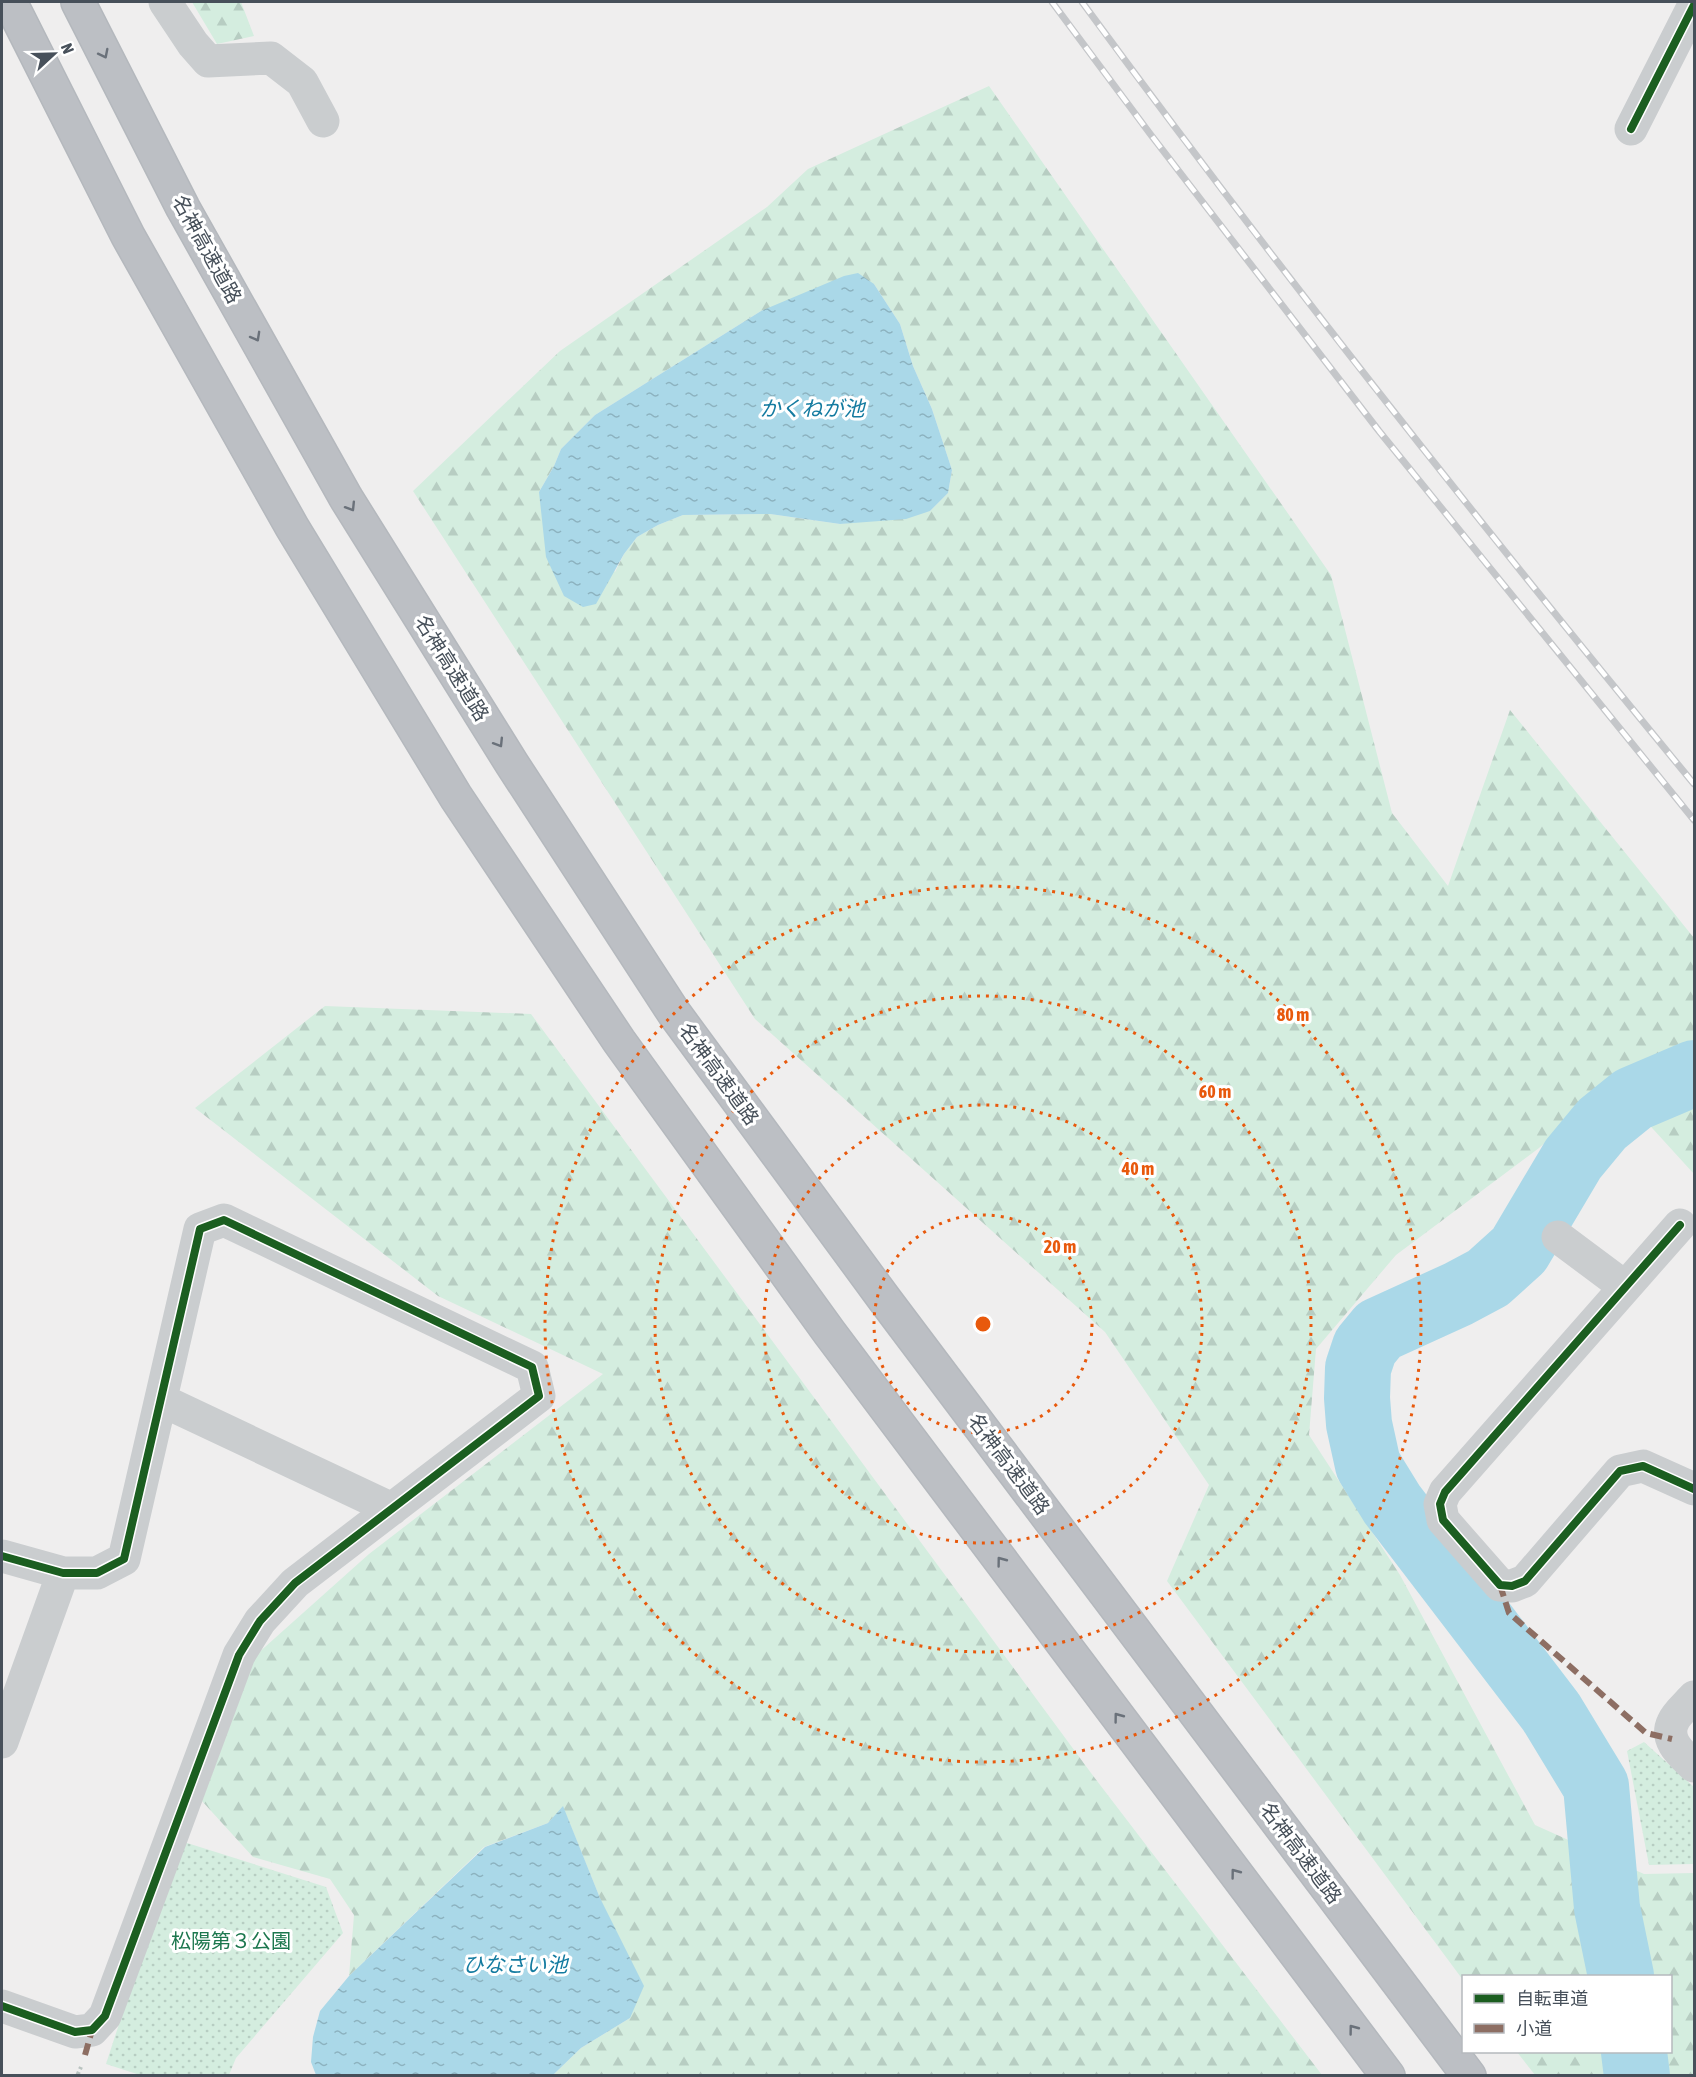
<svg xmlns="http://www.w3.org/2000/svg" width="1696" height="2077" font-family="'Asap Condensed','Noto Sans JP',sans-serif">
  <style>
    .forest { fill: url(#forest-firs); fill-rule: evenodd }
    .park { fill: url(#park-dots) }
    .water { fill: url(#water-ripples) }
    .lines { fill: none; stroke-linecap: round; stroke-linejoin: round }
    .river { stroke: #aad8e8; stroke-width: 66 }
    .highway-casing { stroke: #b4b8bd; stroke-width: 36 }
    .path { stroke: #b9c3c0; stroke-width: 4; stroke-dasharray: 4.5 3; stroke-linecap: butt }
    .minor { stroke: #cacdcf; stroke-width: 33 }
    .highway { stroke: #bcbfc4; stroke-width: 33 }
    .rail-casing { stroke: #c4c6c9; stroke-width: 7 }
    .rail { stroke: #fff; stroke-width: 4.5; stroke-dasharray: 14; stroke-linecap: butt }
    .quiet { stroke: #8d6e63; stroke-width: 6; stroke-dasharray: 12 6; stroke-linecap: butt }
    .cycleway-casing { stroke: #fff; stroke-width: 11 }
    .cycleway { stroke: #1b5e20; stroke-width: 8 }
    .oneway { stroke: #6a717a }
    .ring { fill: none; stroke: #e8590c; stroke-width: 3; stroke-dasharray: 3 6 }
    .labels { text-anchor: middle; stroke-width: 6; stroke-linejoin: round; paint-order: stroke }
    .street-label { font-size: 20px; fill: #47505a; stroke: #fff }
    .park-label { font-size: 20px; fill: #1c774e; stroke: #fff }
    .water-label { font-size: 21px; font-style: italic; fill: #147ba0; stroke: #fff }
    .centre { fill: #e8590c; stroke: #fff; stroke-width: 3 }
    .ring-label { font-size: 18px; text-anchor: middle; font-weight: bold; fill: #e8590c; stroke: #fff; stroke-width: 6; stroke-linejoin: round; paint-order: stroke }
  </style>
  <defs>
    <pattern id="forest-firs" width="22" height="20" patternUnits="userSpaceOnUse" patternTransform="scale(1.5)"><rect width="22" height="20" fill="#d4eddf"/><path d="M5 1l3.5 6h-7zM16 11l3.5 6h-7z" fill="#b7cdc2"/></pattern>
    <pattern id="park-dots" width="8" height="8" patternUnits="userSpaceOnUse" patternTransform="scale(1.5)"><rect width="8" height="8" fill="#d4eddf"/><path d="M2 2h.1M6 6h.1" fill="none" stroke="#b7cdc2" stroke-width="1.8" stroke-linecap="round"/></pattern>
    <pattern id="water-ripples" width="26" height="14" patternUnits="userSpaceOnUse" patternTransform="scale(1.5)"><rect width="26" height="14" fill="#aad8e8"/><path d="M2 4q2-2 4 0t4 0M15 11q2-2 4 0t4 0" fill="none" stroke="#8cb2bf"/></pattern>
  </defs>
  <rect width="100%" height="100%" fill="#efeeee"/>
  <path class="forest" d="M192,2h49l13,34 -37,8z
    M989,86l342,489 61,238 56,73 62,-176 184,228v236l-82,-90 -73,64 -143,107 -80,94 -7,86 91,140 135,250 109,49 50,-1v202h-159l-18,-23h153v-76h-206l-1,4 -296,-399 42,-96 -104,-153 -350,-313 -342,-528 147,-140 207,-144 41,-38zM874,284l26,40 13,42 19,43 20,61 -4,23 -18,18 -90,13 -70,-10 -87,1 -25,10 -21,12 -13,17 -9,18 -76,-80 15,-26 7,-17 34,-34 166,-104z
    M325,1006l206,8 563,763 228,298h-769l28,-27 49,-30 -30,-120 -37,-91 -15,16 -64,24 -135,129 5,-61 -24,-36 -77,-22 -51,-56 54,-146 113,-101 234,-180 -165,-78 -243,-188z"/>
  <path class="park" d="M1644,1742l50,45v77l-45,1 -22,-114z
    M184,1842l142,45 17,46 -107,125 -7,17h-89l-34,-11 39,-120z"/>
  <path class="water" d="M858,273l16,11 26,40 13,42 19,43 20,61 -4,23 -18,18 -24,8 -66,5 -70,-10 -87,1 -25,10 -21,12 -13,17 -28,50 -13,3 -19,-11 -18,-39 -7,-65 15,-26 7,-17 34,-34 166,-104 83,-35z
    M563,1806l37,92 44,88 -14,32 -49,30 -28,27h-237l-5,-13 2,-25 7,-26 29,-35 136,-129 63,-24z"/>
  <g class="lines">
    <path class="river" d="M1621,1976l-14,-68 -11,-122 -45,-74 -159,-208 -24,-39 -9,-41 -2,-26 1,-30 7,-21 14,-17 79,-36 30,-16 31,-28 54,-91 29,-35 31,-25 61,-26
      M1634,2052l3,24"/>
    <defs>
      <path id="highway" d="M10,2l118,234 164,291 164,270 163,244 210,291 559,744
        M78,2l105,206 163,290 166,266 162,249 211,287 584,776"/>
    </defs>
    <use href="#highway" class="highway-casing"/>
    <path class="path" d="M77,2076l4,-9"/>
    <path class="minor" d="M165,2l28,42 15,17 63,-3 31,24 21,39
      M1631,129l63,-124
      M1680,1225l-235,267 -5,12 3,16 57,65 12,1 13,-5 95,-110 23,-5 51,23
      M1558,1237l67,50
      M161,1400l231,109
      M2,1556l61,17h34l27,-14 76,-330 24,-9 308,147 7,29 -244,187 -35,38 -21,34 -134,361 -13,14 -17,2 -73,-26
      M1694,1697c-6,7 -18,17 -21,25 -9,19 10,33 21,44
      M2,1742l61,-169"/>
    <use href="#highway" class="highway"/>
    <defs>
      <path id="rail" d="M1052,2l99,133 228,296 315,389
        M1082,2c196,267 402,527 612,782"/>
    </defs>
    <use href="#rail" class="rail-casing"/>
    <use href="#rail" class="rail"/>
    <path class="quiet" d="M1500,1585l9,28 137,120 26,6
      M85,2055l7,-25"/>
    <defs>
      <path id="cycleway" d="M1631,129l63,-124
        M1680,1225l-235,267 -5,12 3,16 57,65 12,1 13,-5 95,-110 23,-5 51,23
        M2,1556l61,17h34l27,-14 76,-330 24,-9 308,147 7,29 -244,187 -35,38 -21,34 -134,361 -13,14 -17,2 -73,-26"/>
    </defs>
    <use href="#cycleway" class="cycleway-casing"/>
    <use href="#cycleway" class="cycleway"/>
  </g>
  <defs><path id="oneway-chevron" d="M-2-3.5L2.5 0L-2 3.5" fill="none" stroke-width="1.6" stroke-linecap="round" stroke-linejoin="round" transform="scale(1.5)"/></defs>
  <g class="oneway">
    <use href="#oneway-chevron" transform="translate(104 54) rotate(63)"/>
    <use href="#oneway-chevron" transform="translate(256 337) rotate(61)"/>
    <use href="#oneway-chevron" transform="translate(351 507) rotate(58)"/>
    <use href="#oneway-chevron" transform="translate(499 743) rotate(58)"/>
    <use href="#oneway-chevron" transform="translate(1001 1561) rotate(-127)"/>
    <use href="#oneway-chevron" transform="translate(1118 1717) rotate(-127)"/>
    <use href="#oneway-chevron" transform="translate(1235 1873) rotate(-127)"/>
    <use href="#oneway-chevron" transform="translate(1353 2029) rotate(-127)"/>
  </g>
  <g class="ring">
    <circle cx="983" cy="1324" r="109"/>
    <circle cx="983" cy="1324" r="219"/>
    <circle cx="983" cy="1324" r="328"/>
    <circle cx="983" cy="1324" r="438"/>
  </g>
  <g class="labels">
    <g class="street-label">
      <text transform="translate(207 249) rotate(61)" y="7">名神高速道路</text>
      <text transform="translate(452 668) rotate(58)" y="7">名神高速道路</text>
      <text transform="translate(719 1074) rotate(54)" y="7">名神高速道路</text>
      <text transform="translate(1009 1464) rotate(53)" y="7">名神高速道路</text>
      <text transform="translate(1301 1853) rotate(53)" y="7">名神高速道路</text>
    </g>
    <g class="park-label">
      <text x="231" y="1948">松陽第３公園</text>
    </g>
    <g class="water-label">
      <text x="812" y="416">かくねが池</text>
      <text x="515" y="1972">ひなさい池</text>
    </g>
  </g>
  <circle cx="983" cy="1324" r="9" class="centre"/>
  <g class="ring-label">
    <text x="1293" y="1021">80 m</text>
    <text x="1215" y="1098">60 m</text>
    <text x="1138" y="1175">40 m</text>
    <text x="1060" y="1253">20 m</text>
  </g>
  <rect width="1696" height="2077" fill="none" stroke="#47505a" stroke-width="6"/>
  <rect x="1462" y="1975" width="210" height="78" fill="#ffffff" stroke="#b5b9bd" stroke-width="1.5"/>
  <rect x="1474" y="1994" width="30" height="9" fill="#1b5e20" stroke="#b5b9bd" stroke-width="1.5"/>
  <text x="1516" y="2005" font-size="18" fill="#47505a">自転車道</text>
  <rect x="1474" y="2024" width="30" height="9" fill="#8d6e63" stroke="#b5b9bd" stroke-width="1.5"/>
  <text x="1516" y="2035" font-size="18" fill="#47505a">小道</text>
  <g transform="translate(54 54) rotate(68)" stroke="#ffffff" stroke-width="4.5" paint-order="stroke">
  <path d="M0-4.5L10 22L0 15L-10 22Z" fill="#47505a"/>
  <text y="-9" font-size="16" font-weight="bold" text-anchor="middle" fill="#47505a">N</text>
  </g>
</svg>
